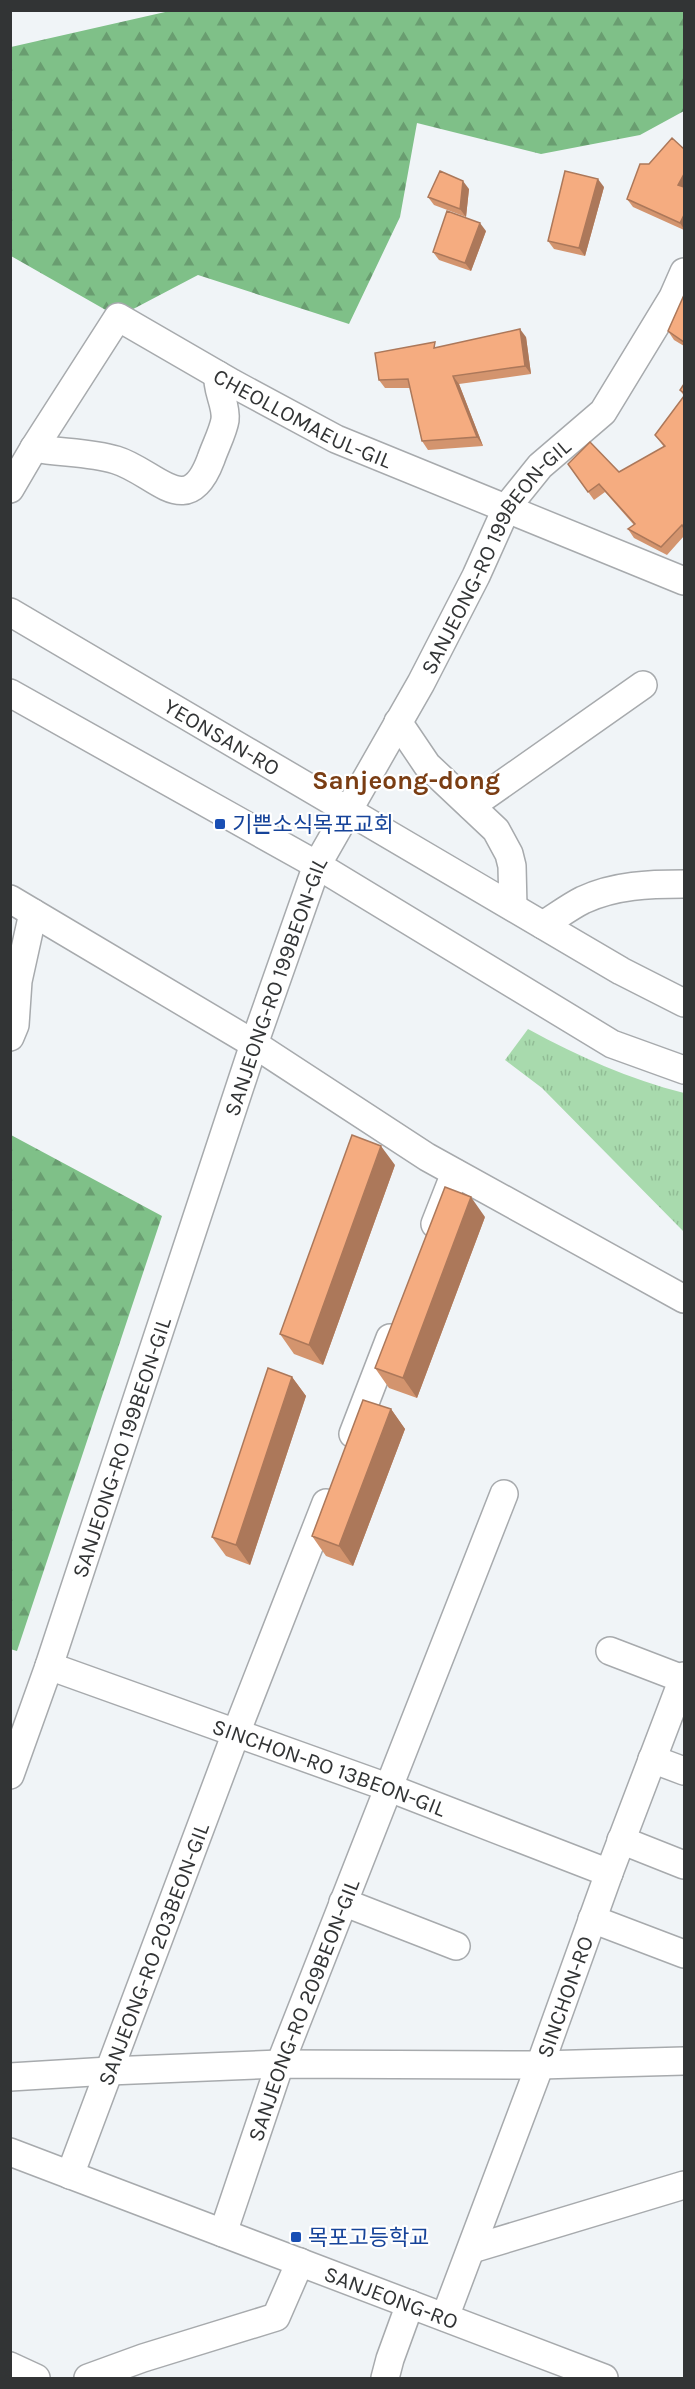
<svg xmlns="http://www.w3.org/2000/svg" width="695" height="2389" font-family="Karla,'Noto Sans KR',sans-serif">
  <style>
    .forest { fill: url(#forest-firs) }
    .park { fill: url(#park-tufts) }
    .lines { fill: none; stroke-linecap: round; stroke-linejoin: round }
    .minor-casing { stroke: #a7aaad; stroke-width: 30 }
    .minor { stroke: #fff; stroke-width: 27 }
    .wall { fill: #d3946e }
    .shaded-wall { fill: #ac785a }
    .building { fill: #f5ac80; stroke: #ac785a; stroke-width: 1.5 }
    .transit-dot { fill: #1a4fb4; stroke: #fff; stroke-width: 2 }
    .labels { text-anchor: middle; stroke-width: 4.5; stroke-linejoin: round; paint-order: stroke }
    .street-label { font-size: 22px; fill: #323435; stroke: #fff }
    .transit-label { font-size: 22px; fill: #164399; stroke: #fff; text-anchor: start }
    .quarter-label { font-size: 26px; font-weight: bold; fill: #7a3d13; stroke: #fff }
  </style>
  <defs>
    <pattern id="forest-firs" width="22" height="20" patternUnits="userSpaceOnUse" patternTransform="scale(1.5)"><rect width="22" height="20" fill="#7fc088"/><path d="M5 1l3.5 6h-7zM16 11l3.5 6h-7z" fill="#699d70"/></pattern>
    <pattern id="park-tufts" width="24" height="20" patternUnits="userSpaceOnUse" patternTransform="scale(1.5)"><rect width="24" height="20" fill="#a8daad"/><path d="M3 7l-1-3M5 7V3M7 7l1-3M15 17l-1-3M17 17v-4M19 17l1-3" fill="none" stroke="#91bc95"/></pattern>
  </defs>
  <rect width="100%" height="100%" fill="#f0f4f7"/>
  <path class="forest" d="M174,10l510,1v100l-44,24 -99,19 -124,-31 -17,94 -51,107 -151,-49 -80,42 -107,-61v-209z
    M11,1135l151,81 -145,435 -7,-2z"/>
  <path class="park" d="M528,1029c51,28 101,50 156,64v139l-142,-144 -37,-28z"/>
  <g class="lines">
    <defs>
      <g id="minor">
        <path d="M34,448c26,5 56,4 82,12 40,12 71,63 95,-1 4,-12 12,-27 14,-39 2,-15 -9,-30 -7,-45"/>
        <path id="s1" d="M10,489l24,-41 84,-131 114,66 104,56 348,142"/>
        <path id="s2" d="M10,612l611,359 63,32"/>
        <path d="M10,693l307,172 295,179 72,26"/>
        <path d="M398,722l29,43 69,65 13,24 3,12 1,41"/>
        <path d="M471,806l172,-121"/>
        <path d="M10,899l244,145 173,113 257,142"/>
        <path d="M543,925c13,-8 26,-18 40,-25 32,-15 67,-16 101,-16"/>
        <path d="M10,1037l5,-12 3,-44 15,-68"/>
        <path d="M435,1224l20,-51"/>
        <path d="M353,1434l37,-96"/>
        <path d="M610,1651l73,28"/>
        <path id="s3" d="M49,1666l338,121 222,86"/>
        <path d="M652,1759l32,12"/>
        <path id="s4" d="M10,1775l39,-109 205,-622 63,-179 104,-182 55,-107 31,-69 33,-41 63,-54 70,-115 11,-25"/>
        <path d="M621,1840l63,25"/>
        <path d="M343,1902l113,44"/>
        <path d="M592,1919l92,35"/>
        <path d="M10,2077l99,-6 171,-7 260,1 144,-4"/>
        <path id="s5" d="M10,2152l594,226"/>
        <path id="s6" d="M70,2175l166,-442 90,-230"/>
        <path id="s7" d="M223,2233l57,-169 224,-570"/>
        <path d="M472,2249l212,-64"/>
        <path id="s8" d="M445,2317l95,-252 69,-192 75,-197"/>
        <path d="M10,2366l26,12"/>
        <path d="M88,2378l55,-20 133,-41 24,-55"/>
        <path d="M385,2378l5,-19 20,-55"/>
      </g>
    </defs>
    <use href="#minor" class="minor-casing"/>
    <use href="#minor" class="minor"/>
  </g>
  <path class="wall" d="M684,149v81l-51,-23 -6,-8 22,-35z
    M604,187l-19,69 -31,-7 -6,-8z
    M469,189l-3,28 -32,-12 -6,-8z
    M486,231l-15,40 -32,-11 -6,-8z
    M684,295v51l-10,-6 -6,-9z
    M526,337l5,37 -72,10 24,62 -55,4 -6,-9 -12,-53h-25l-6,-8 60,-33z
    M684,384v152l-17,19 -33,-17 -6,-9 6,-4 -29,-33 -11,8 -26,-36 51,8 45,-25 -9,-12 29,-39 -4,-6z
    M395,1165l-72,200 -29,-11 -14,-20z
    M485,1217l-68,181 -28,-10 -14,-20z
    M292,1377l14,19 -56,169 -24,-9 -14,-19z
    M391,1409l14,20 -52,137 -27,-10 -14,-20z"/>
  <path class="shaded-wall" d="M684,174v17l-6,-6z
    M598,179l6,8 -19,69 -6,-8z
    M463,181l6,8 -3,28 -6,-8z
    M684,215v14l-4,-6z
    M480,223l6,8 -15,40 -6,-8z
    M520,329l6,8 5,37 -6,-8z
    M453,376l6,8 24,62 -6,-9z
    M381,1146l14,19 -72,200 -14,-20z
    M471,1197l14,20 -68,181 -14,-20z
    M292,1377l14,19 -56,169 -14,-20z
    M391,1409l14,20 -52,137 -14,-20z"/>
  <path class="building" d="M672,138l12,11v25l-6,11 6,2v28l-4,8 -53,-24 13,-35h9z
    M440,171l23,10 -3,28 -32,-12z
    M565,171l33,8 -19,69 -31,-7z
    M447,211l33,12 -15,40 -32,-11z
    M684,295v47l-16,-11z
    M520,329l5,37 -72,10 24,61 -55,4 -14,-62 -29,1 -4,-27 60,-11 -1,6z
    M684,384v9l-4,-3z
    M684,396v132l-2,-3 -21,22 -33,-18 7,-5 -36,-40 -11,8 -20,-28 22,-22 29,30 46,-26 -10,-11z
    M352,1135l29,11 -72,199 -29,-11z
    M445,1187l26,10 -68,181 -28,-10z
    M268,1368l24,9 -56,168 -24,-8z
    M363,1400l28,9 -52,137 -27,-10z"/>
  <g class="transit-dot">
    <rect x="214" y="818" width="12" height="12" rx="3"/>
    <rect x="290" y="2231" width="12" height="12" rx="3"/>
  </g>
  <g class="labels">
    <g class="street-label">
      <text dy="8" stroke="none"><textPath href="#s1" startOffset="414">CHEOLLOMAEUL-GIL</textPath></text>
      <text dy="8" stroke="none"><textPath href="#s4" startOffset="1318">SANJEONG-RO 199BEON-GIL</textPath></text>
      <text dy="8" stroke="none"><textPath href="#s2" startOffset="246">YEONSAN-RO</textPath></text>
      <text dy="8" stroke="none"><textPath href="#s4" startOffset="832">SANJEONG-RO 199BEON-GIL</textPath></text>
      <text dy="8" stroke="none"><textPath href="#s4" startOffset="346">SANJEONG-RO 199BEON-GIL</textPath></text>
      <text dy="8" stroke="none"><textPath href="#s3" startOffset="298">SINCHON-RO 13BEON-GIL</textPath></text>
      <text dy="8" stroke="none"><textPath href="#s6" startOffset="236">SANJEONG-RO 203BEON-GIL</textPath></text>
      <text dy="8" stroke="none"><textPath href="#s8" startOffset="342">SINCHON-RO</textPath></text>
      <text dy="8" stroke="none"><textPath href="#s7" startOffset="237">SANJEONG-RO 209BEON-GIL</textPath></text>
      <text dy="8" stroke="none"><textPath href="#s5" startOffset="408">SANJEONG-RO</textPath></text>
    </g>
    <g class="transit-label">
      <text x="232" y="832">기쁜소식목포교회</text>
      <text x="308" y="2245">목포고등학교</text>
    </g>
    <g class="quarter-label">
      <text x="406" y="789">Sanjeong-dong</text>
    </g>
  </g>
  <rect width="695" height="2389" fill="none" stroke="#323435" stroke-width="24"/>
</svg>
